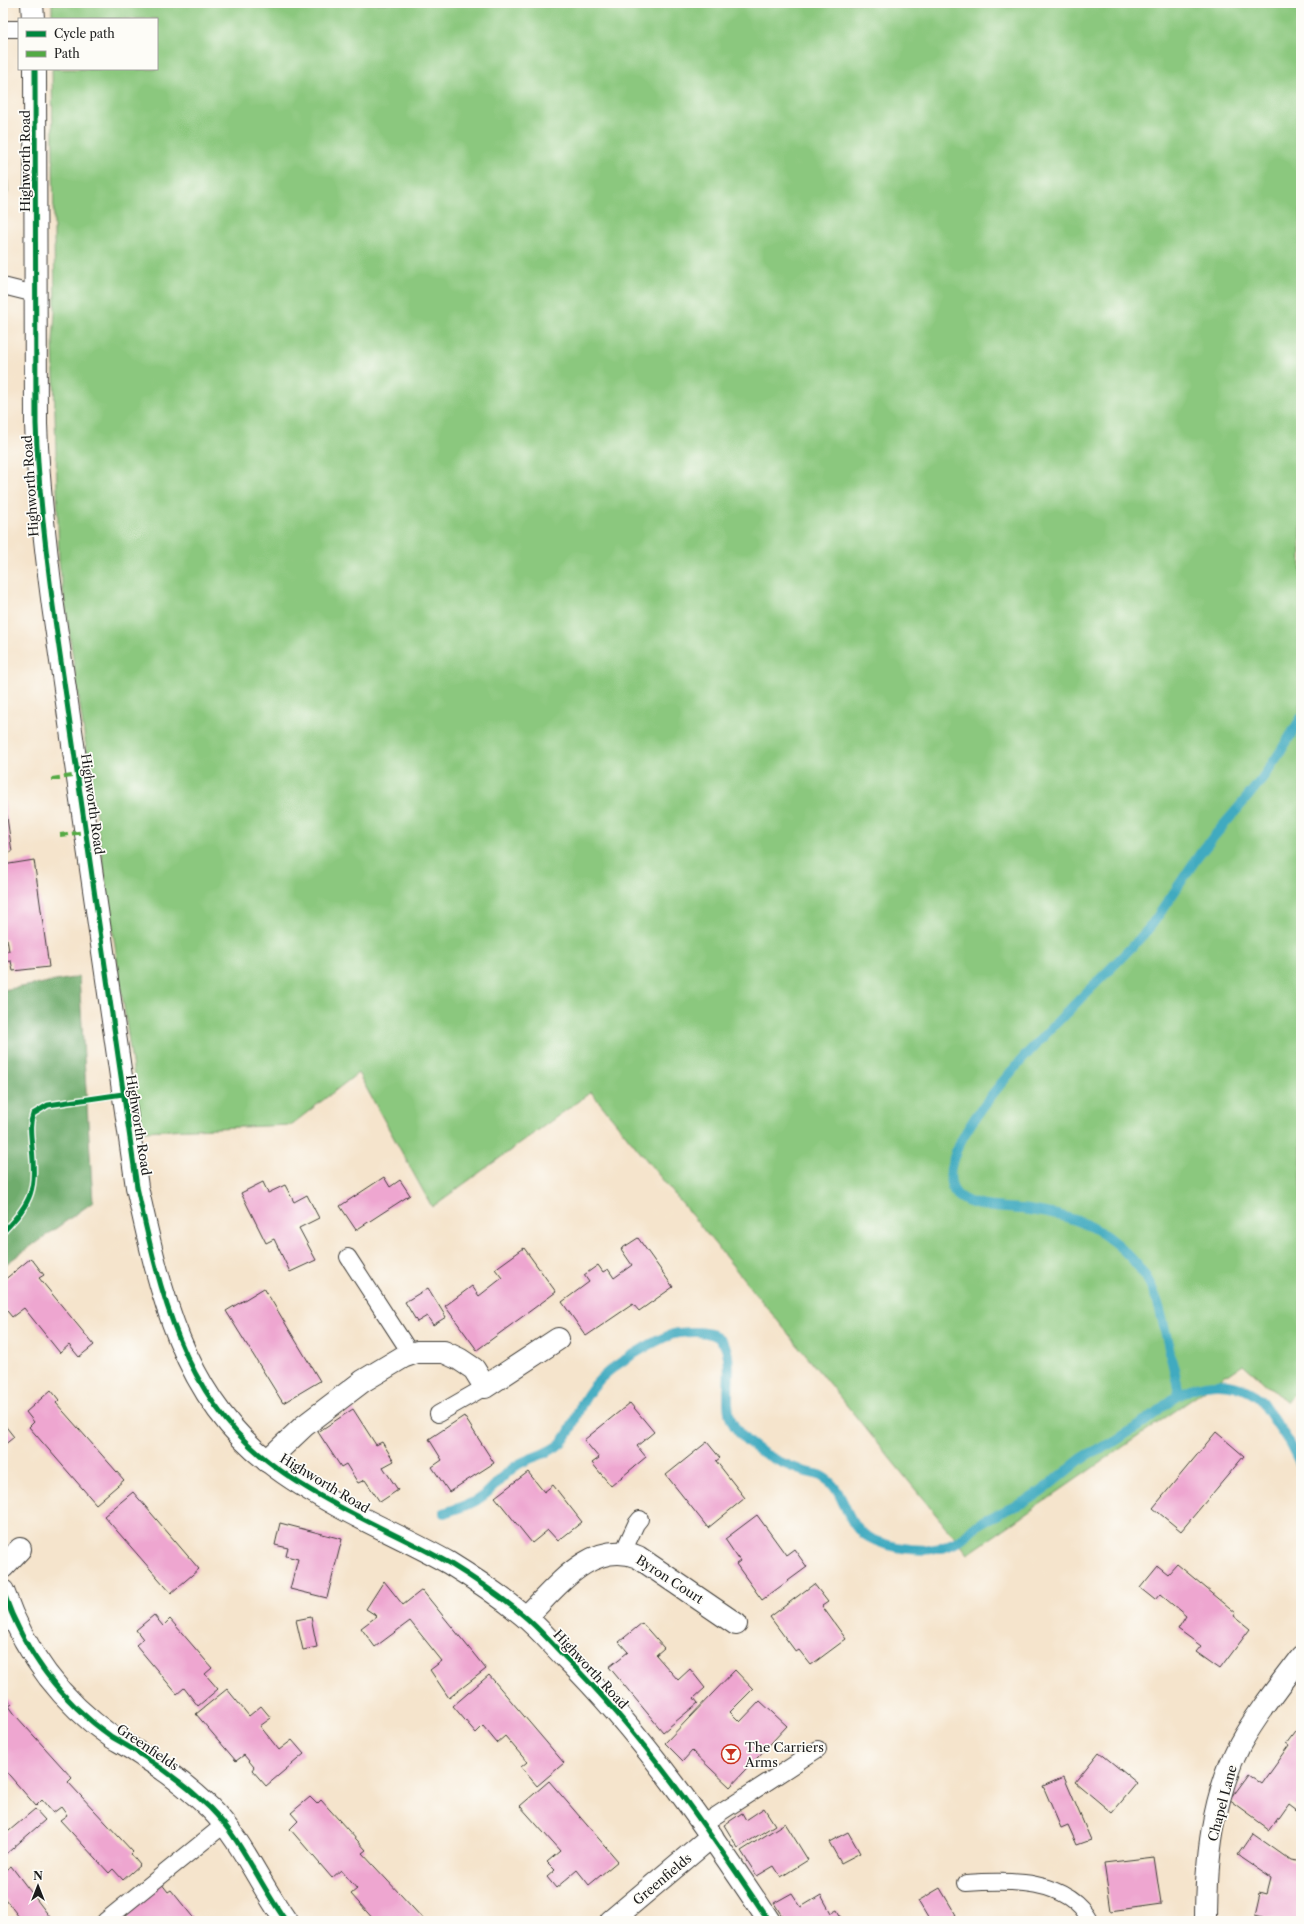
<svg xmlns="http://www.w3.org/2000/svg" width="1304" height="1924" font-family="'Libre Caslon Text',serif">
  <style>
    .green { fill: #8bc87e; stroke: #54724d }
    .forest { fill: #70ac6d; stroke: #466444 }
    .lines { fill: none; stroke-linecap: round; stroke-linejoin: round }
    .stream { stroke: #40aac0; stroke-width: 10 }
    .building { fill: #eea6d0 }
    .service-casing { stroke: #3d3a36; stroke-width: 18 }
    .minor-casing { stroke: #3d3a36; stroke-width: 24 }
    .tertiary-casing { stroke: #3d3a36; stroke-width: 24 }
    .service { stroke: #fff; stroke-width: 16 }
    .minor { stroke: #fff; stroke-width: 22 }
    .tertiary { stroke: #fff; stroke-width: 22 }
    .quiet { stroke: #52a943; stroke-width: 4; stroke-dasharray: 8 4; stroke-linecap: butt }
    .cycleway-casing { stroke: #fdfcf7; stroke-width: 8 }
    .cycleway { stroke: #00873e; stroke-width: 5 }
    .labels { text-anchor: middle; stroke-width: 3.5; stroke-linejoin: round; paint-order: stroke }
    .street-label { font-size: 13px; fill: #1c1c1c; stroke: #fdfcf7 }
    .poi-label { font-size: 13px; fill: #1c1c1c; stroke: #fdfcf7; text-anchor: start }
  </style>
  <rect width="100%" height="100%" fill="#fdfcf7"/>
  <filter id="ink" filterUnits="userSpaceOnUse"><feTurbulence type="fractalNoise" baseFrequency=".025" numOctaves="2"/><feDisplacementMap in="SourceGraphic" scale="8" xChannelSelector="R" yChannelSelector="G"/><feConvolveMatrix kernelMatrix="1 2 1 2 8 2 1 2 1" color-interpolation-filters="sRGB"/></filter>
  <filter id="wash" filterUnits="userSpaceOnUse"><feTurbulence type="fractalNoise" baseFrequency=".012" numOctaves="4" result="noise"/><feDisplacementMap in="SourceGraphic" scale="16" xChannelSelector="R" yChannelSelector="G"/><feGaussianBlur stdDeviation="0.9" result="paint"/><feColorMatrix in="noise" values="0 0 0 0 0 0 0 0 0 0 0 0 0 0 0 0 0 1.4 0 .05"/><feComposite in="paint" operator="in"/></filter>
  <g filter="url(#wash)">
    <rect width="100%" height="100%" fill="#f5e4cc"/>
    <path class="green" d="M52,3h1249v1380l-14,20 -44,-39 -275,190 -377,-462 -159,115 -74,-134 -67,52 -149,6 -83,-569 -6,-222 2,-27 -3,-244h105v-50h-105z
      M3,72l5,121 -5,-1z"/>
    <path class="forest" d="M79,977l14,225 -90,64v-276z"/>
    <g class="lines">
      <path class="stream" d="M1179,1395c-2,-15 -6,-28 -9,-42 -6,-26 -10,-53 -24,-76 -15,-23 -42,-47 -68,-56 -18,-7 -37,-9 -56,-12 -19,-2 -59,0 -69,-20 -28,-57 161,-217 196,-261 17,-22 32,-47 48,-70 18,-25 41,-48 60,-73 17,-21 30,-44 44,-67
        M444,1513c14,-5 28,-8 39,-17 13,-10 22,-24 36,-32 14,-8 31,-10 43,-22 10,-11 13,-25 20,-38 14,-27 36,-41 62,-56 11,-6 22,-13 34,-15 12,-1 33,-3 42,6 18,17 1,60 12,83 13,25 43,39 68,48 7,3 15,3 21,6 22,11 22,36 36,52 17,20 72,28 96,16 11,-5 18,-16 29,-22 15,-8 30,-14 44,-21 21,-12 37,-28 55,-42 9,-7 19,-10 29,-15 9,-5 18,-12 27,-17 22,-15 40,-37 68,-42 19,-3 40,1 55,14l29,43 12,23"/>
    </g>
    <g id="blocks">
      <path class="building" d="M3,790l9,62 -9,1z
        M34,860l15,107 -36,4 -2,-10 -8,1v-11h6l-2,-12 -4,1v-75z
        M384,1177l6,10 10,-7 10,15 -54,35 -16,-24z
        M263,1182l5,11 17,-8 9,17 13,-7 12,23 -20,10 17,32 -26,12 -16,-33 -8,4 -25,-50z
        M638,1238l35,49 -34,24 -6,-7 -47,32 -24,-34 27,-20 -5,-7 14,-10 5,7 5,-3 6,9 18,-13 -11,-16z
        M524,1248l32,44 -79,58 -32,-44 27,-20 7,10 23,-18 -7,-9z
        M31,1258l13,17 -5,3 55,67 -15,12 -10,-12 -9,8 -36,-45 -12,9 -9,-11v-25z
        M264,1288l56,93 -37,22 -57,-92z
        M428,1288l18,29 -13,8 -6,-9 -10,6 -12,-20z
        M51,1390l8,10 -3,3 68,77 -28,24 -67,-77 5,-5 -8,-10z
        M630,1403l24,29 -17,14 9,11 -35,29 -19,-23 7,-5 -15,-18z
        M353,1409l23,36 6,-3 12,19 -11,6 15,23 -18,12 -15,-22 -7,3 -12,-19 -5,3 -23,-35z
        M464,1416l30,47 -45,29 -17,-25 10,-7 -13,-21z
        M3,1423l11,14 -11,9z
        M1216,1432l28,24 -63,75 -28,-23z
        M707,1442l13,16 -4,3 29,37 -37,30 -42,-53z
        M528,1472l16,20 9,-7 29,37 -24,19 -10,-11 -16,13 -37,-46z
        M133,1492l66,77 -28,24 -67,-77z
        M757,1515l29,40 8,-6 13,18 -45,33 -26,-36 4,-3 -15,-22z
        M280,1523l62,16 -15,59 -37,-9 8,-30 -12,-3 2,-8 -13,-3z
        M1177,1564l59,49 -2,3 16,13 -30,40 -24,-17 5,-6 -23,-17 8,-13 -26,-22 -5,6 -15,-12 18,-22 10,8z
        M384,1581l19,24 19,-15 64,79 -37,29 -19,-28 12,-9 -32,-40 -35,26 -14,-19 16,-12 -11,-7z
        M814,1584l14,18 -6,4 24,33 -35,26 -12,-15 -3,2 -26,-35z
        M154,1615l9,11 7,-7 42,49 -7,6 13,15 -20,17 -14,-18 -7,6 -41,-49 7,-6 -7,-9z
        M311,1617l6,30 -14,3 -7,-30z
        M642,1623l22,25 -8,7 22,25 12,-11 15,19 -11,10 4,5 -35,29 -54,-65 19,-15 -9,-10z
        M735,1670l18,19 -23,23 10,10 20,-21 27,25 -57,61 -38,-36 -9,10 -18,-18z
        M489,1675l75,88 -27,23 -16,-19 6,-5 -22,-26 -8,7 -14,-17 -7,7 -23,-27z
        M227,1689l22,27 12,-10 10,12 -11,8 19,24 13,-10 12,14 -38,32 -14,-16 2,-3 -10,-12 -8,6 -40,-47z
        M3,1694l9,10 -3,2 7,10 56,62 -4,4 65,70 -2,2 9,11 -17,15 -10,-11 -4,4 -49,-53 7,-5 -6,-8 -8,6 -11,-13 -6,6 -33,-38z
        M1301,1724v88l-12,-9 -19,27 -41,-30 19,-26 14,10 28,-39 -3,-2z
        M1099,1752l38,31 -25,30 -37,-31z
        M1064,1777l27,63 -14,5 -9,-20 -7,3 -18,-42z
        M549,1781l69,80 -29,24 -12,-15 -21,18 -9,-11 8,-7 -8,-8 13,-11 -40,-45z
        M310,1797l7,7 4,-4 45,50 -4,3 63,68h-50l-24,-27 6,-5 -16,-19 -9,8 -42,-49 8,-8 -7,-8z
        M764,1808l11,17 -37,23 -14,-23 18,-12 4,7z
        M35,1809l10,11 -40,35 -2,-2v-17z
        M785,1823l23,37 -27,17 -7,-11 -17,10 -16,-25z
        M848,1832l12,21 -19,10 -12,-21z
        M1252,1833l38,27 11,2v59h-18l-28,-7 5,-22 7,2 4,-16 -34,-23z
        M1154,1857l7,47 -50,7 -7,-48z
        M11,1866l42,55h-31l-19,-25v-24z
        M161,1883l7,9 3,-2 25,31h-65l-7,-9z
        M940,1888l16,27 -10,6h-16l-12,-20z
        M792,1893l9,14 20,-12 10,18 6,-3 6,11h-58l-11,-18z"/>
    </g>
  </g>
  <g filter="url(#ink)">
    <use href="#blocks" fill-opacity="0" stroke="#3d3a36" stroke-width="1"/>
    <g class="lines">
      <defs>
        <path id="service" d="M3,29h16
          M3,286l32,8
          M348,1257l63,97
          M438,1414l47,-27
          M623,1552l13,-28 4,-5
          M703,1824l115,-75
          M966,1883c42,-3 102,-5 124,38
          M105,1921l120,-97"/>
        <path id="minor" d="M267,1461l37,-35 59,-45 40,-24 14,-5h27l15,7 15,10 11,18 73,-48
          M3,1567l17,-18
          M3,1591c21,60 56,109 109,146 10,6 21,12 31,19 24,15 46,32 67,52 33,33 49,76 76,113
          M526,1617c29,-28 66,-79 112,-60l98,67
          M611,1921l101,-85
          M1206,1921c0,-60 6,-123 34,-177 17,-31 40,-59 61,-87"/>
        <path id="tertiary" d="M32,3l1,16
          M35,69l1,355c2,61 9,121 17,182l84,581c22,100 45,209 132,275 23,18 47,32 73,46 35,19 72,35 107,55 26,16 51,33 74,52 16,13 29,29 43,43 79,79 141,170 203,263"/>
      </defs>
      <use href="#service" class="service-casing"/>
      <use href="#minor" class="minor-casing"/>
      <use href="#tertiary" class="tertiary-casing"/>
      <use href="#service" class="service"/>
      <use href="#minor" class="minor"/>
      <use href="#tertiary" class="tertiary"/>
      <path class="quiet" d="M52,779l26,-4
        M60,835l26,-3"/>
      <defs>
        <path id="cycleway" d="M35,69l1,355c2,61 9,121 17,182l84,581c22,100 45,209 132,275 23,18 47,32 73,46 35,19 72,35 107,55 26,16 51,33 74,52 16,13 29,29 43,43 79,79 141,170 203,263
          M3,1232c30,-31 33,-42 29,-85 -1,-12 -3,-22 1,-33l15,-9 75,-11
          M3,1591c21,60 56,109 109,146 10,6 21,12 31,19 24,15 46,32 67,52 33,33 49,76 76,113"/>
      </defs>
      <use href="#cycleway" class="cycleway-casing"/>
      <use href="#cycleway" class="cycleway"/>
    </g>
  </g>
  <defs>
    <symbol id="bar-ring" viewBox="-11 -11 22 22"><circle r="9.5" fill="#fdfcf7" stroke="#c8321e" stroke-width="1.5"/><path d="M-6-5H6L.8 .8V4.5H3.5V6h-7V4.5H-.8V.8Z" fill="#c8321e"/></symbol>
  </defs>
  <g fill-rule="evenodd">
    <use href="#bar-ring" x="720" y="1743" width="22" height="22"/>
  </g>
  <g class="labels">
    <g class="street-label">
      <text transform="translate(25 161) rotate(-90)" y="5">Highworth Road</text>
      <text transform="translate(30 486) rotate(-94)" y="5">Highworth Road</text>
      <text transform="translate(93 804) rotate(82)" y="5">Highworth Road</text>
      <text transform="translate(139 1125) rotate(81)" y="5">Highworth Road</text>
      <text transform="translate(325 1483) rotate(31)" y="5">Highworth Road</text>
      <text transform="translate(670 1579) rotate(33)" y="5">Byron Court</text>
      <text transform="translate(591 1669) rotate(47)" y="5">Highworth Road</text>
      <text transform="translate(148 1747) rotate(34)" y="5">Greenfields</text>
      <text transform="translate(1222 1803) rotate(-75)" y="5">Chapel Lane</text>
      <text transform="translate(662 1879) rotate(-40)" y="5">Greenfields</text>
    </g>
    <g class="poi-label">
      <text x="745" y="1752">The Carriers<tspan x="745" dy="15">Arms</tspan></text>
    </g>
  </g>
  <rect width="1304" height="1924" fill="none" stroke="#fdfcf7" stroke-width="16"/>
  <rect x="18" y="18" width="140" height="52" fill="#fdfcf7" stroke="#a3a29f"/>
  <rect x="26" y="31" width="20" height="6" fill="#00873e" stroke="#a3a29f"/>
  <text x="54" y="38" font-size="12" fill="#1c1c1c">Cycle path</text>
  <rect x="26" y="51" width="20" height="6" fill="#52a943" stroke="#a3a29f"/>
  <text x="54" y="58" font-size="12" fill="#1c1c1c">Path</text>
  <g transform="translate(38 1886)" stroke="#fdfcf7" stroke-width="3" paint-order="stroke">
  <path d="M0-3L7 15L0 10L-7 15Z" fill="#1c1c1c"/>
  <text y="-6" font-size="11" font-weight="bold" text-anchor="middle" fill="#1c1c1c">N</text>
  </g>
</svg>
